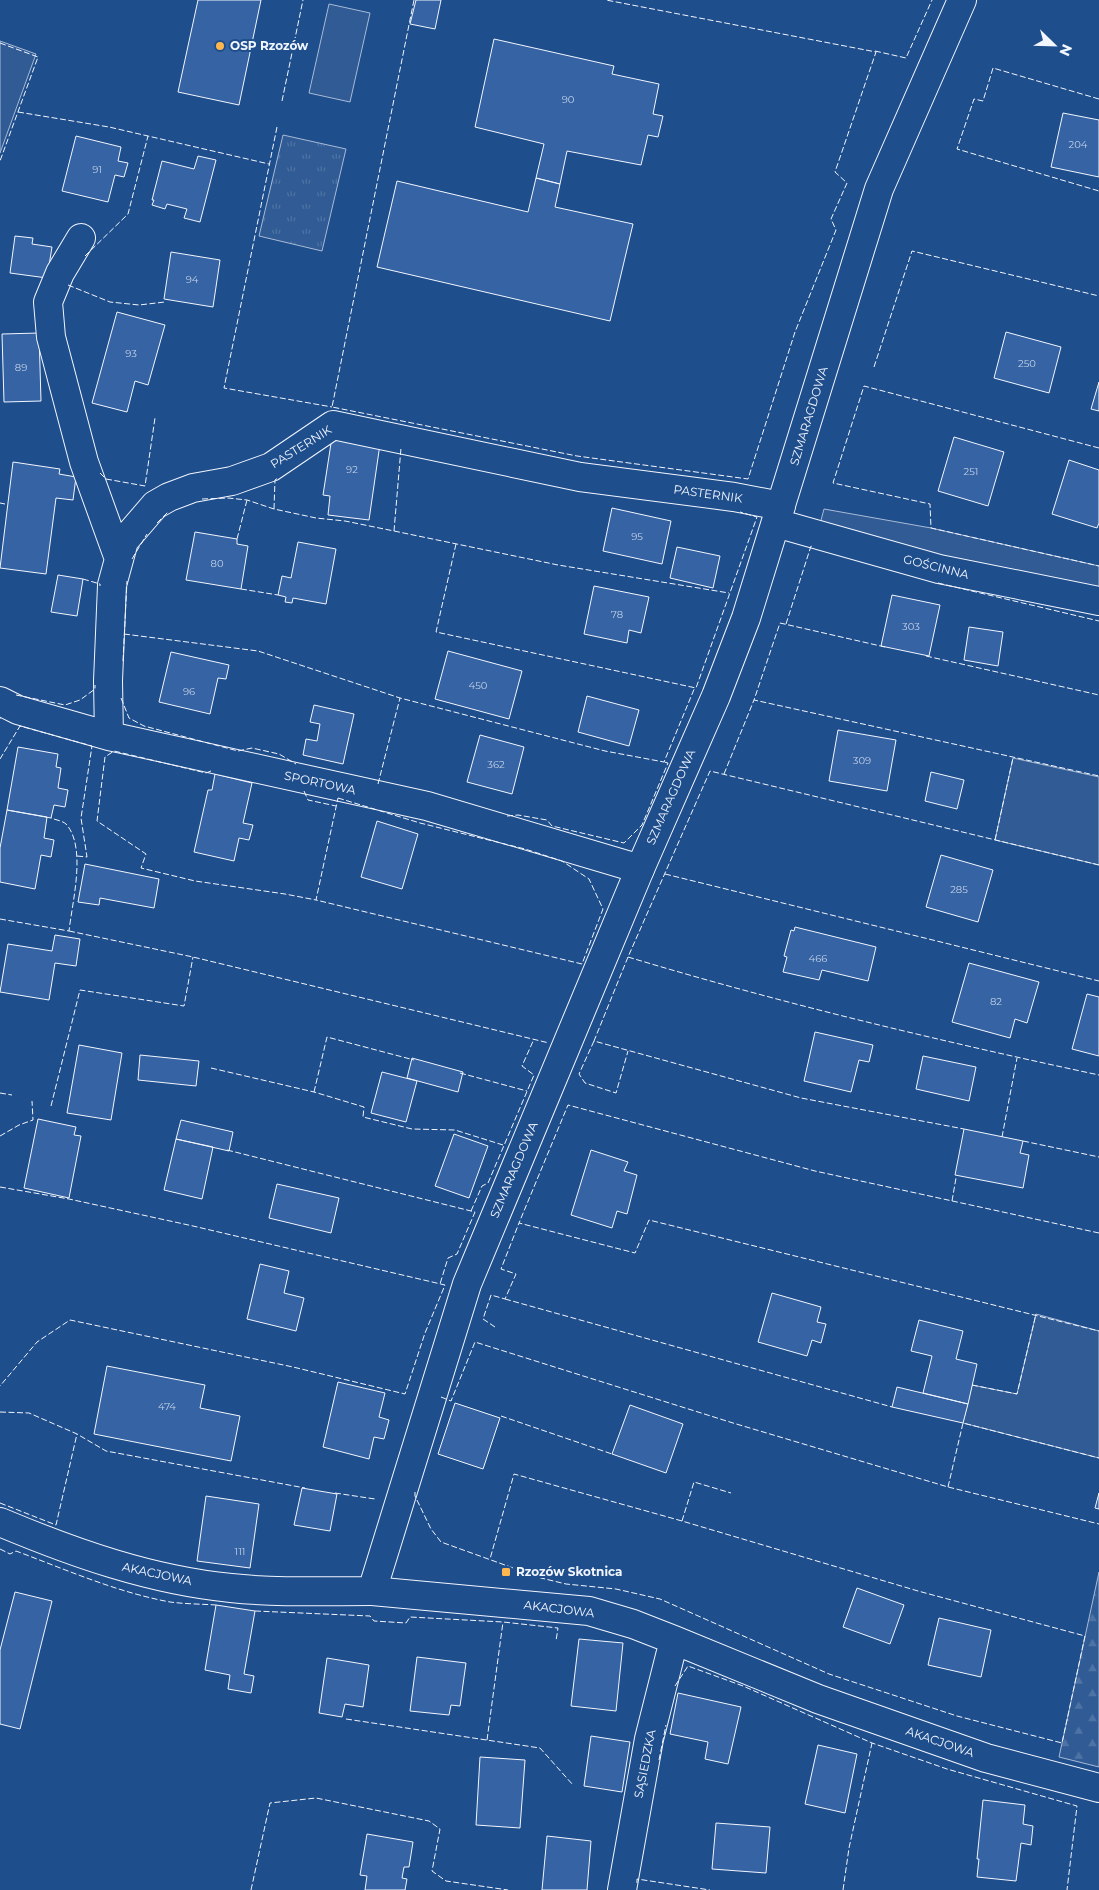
<svg xmlns="http://www.w3.org/2000/svg" width="1099" height="1890" font-family="Montserrat,sans-serif">
  <style>
    .built { fill: #305b95; stroke: #a8bbd7 }
    .forest { fill: url(#forest-firs); stroke: #a8bbd7 }
    .park { fill: url(#park-tufts); stroke: #a8bbd7 }
    .building { fill: #3563a3; stroke: #f2f6ff }
    .lines { fill: none; stroke-linecap: round; stroke-linejoin: round }
    .street-casing { stroke: #f2f6ff; stroke-width: 30 }
    .secondary-casing { stroke: #f2f6ff; stroke-width: 30 }
    .street { stroke: #1f4e8c; stroke-width: 28 }
    .secondary { stroke: #1f4e8c; stroke-width: 28 }
    .fence { stroke: #f2f6ff; stroke-width: 1; stroke-dasharray: 6 2.5; stroke-linecap: butt }
    .poi-dot { fill: #ffb74d; stroke: #1f4e8c; stroke-width: 2 }
    .labels { text-anchor: middle; stroke-width: 4; stroke-linejoin: round; paint-order: stroke }
    .number-label { font-size: 10px; fill: #c3d1e8 }
    .poi-label { font-size: 12px; font-weight: bold; fill: #f2f6ff; stroke: #1f4e8c; text-anchor: start }
    .street-label { font-size: 12px; fill: #f2f6ff; stroke: #1f4e8c }
  </style>
  <defs>
    <pattern id="forest-firs" width="22" height="20" patternUnits="userSpaceOnUse" patternTransform="scale(1.25)"><rect width="22" height="20" fill="#305b95"/><path d="M5 1l3.5 6h-7zM16 11l3.5 6h-7z" fill="#4e73a5"/></pattern>
    <pattern id="park-tufts" width="24" height="20" patternUnits="userSpaceOnUse" patternTransform="scale(1.25)"><rect width="24" height="20" fill="#305b95"/><path d="M3 7l-1-3M5 7V3M7 7l1-3M15 17l-1-3M17 17v-4M19 17l1-3" fill="none" stroke="#4e73a5"/></pattern>
  </defs>
  <rect width="100%" height="100%" fill="#1f4e8c"/>
  <path class="built" d="M329,4l41,9 -20,89 -41,-9z
    M0,41l36,13 -36,99z
    M824,509l107,19 168,38v23l-157,-31 -122,-34z
    M1013,758l86,19v88l-104,-25z
    M1036,1314l63,17v127l-136,-35 9,-38 45,9z"/>
  <path class="forest" d="M1099,1572v195l-40,-10z"/>
  <path class="park" d="M283,135l63,14 -24,102 -63,-15z"/>
  <path class="building" d="M198,0h63l-22,105 -61,-13z
    M416,0h25l-6,29 -25,-5z
    M494,39l120,27 -2,8 47,10 -6,30 10,2 -5,21 -10,-2 -7,30 -74,-14 -7,33 -24,-6 8,-34 -69,-17z
    M1063,113l36,7v57l-48,-10z
    M76,136l45,11 -3,14 10,2 -4,14 -9,-2 -7,27 -46,-11z
    M198,156l18,4 -16,62 -16,-4 3,-9 -20,-5 -2,5 -13,-4 2,-5h-2l10,-39 32,8z
    M536,178l24,6 -5,23 78,17 -23,97 -233,-54 20,-86 131,31z
    M15,236l18,2 -1,6 20,3 -5,31 -37,-5z
    M171,252l49,8 -7,47 -49,-8z
    M117,312l48,13 -17,60 -13,-4 -8,31 -35,-9z
    M1006,332l55,15 -12,46 -55,-15z
    M39,333l2,68 -37,1 -2,-68z
    M1099,382v29l-8,-2z
    M332,437l48,7 -11,76 -41,-5 2,-19 -7,-1z
    M954,437l50,15 -16,54 -50,-15z
    M1069,460l30,10v53l-2,5 -45,-14z
    M13,462l47,7 -1,5 17,3 -3,23 -17,-2 -10,76 -46,-6z
    M612,508l59,13 -9,43 -59,-13z
    M195,532l42,7v5l11,2 -7,43 -55,-9z
    M298,542l38,7 -10,55 -33,-6 -1,5 -7,-1 1,-5 -8,-2 4,-19 9,2z
    M677,547l43,9 -7,32 -43,-10z
    M58,575l25,4 -6,37 -26,-4z
    M594,586l55,11 -8,36 -12,-3 -2,13 -43,-9z
    M892,595l48,10 -11,51 -48,-10z
    M969,627l34,5 -5,34 -34,-6z
    M448,651l74,20 -13,48 -74,-20z
    M171,652l58,13 -3,14 -8,-1 -8,36 -51,-12z
    M587,696l52,14 -10,36 -51,-14z
    M314,705l40,9 -11,50 -40,-9 3,-16 11,2 3,-17 -10,-2z
    M838,730l58,10 -9,51 -58,-10z
    M480,735l44,12 -12,47 -45,-12z
    M18,747l40,7 -2,13 5,1 -3,20 10,2 -3,17 -11,-2 -3,13 -44,-8z
    M931,772l33,8 -7,29 -32,-8z
    M215,774l37,9 -9,40 10,2 -4,15 -10,-2 -5,23 -40,-9 14,-62h4z
    M7,810l40,7 -3,21 10,2 -3,17 -10,-2 -6,34 -35,-7v-34z
    M377,821l41,13 -16,55 -41,-12z
    M941,855l52,15 -15,52 -52,-15z
    M85,864l74,15 -5,29 -54,-10 -1,7 -21,-3z
    M795,927l81,20 -8,34 -46,-11 -3,10 -36,-8 4,-15 -3,-1 7,-26 3,1z
    M55,935l25,4 -4,27 -21,-3 -6,37 -49,-8 8,-48 44,7z
    M969,963l70,19 -12,41 -12,-4 -5,19 -58,-16z
    M1087,994l12,3v59l-27,-7z
    M815,1032l58,13 -4,17 -10,-2 -8,32 -47,-11z
    M79,1045l43,8 -11,67 -44,-7z
    M140,1055l59,6 -3,25 -58,-6z
    M923,1056l53,11 -7,34 -53,-12z
    M412,1058l51,14 -5,20 -51,-14z
    M382,1072l35,9 -11,41 -35,-9z
    M38,1119l38,8 -2,8 7,1 -12,62 -45,-10z
    M181,1120l52,12 -4,19 -53,-12z
    M964,1129l59,12 -3,12 9,2 -6,33 -68,-13z
    M454,1134l34,12 -19,52 -34,-12z
    M176,1139l37,8 -11,52 -38,-9z
    M591,1150l37,12 -4,9 13,4 -10,39 -10,-3 -5,17 -41,-13z
    M277,1184l62,14 -8,35 -62,-15z
    M260,1264l29,7 -5,22 20,5 -8,33 -49,-12z
    M772,1293l49,14 -4,15 9,2 -5,19 -9,-3 -5,16 -49,-14z
    M919,1320l44,11 -7,28 21,5 -9,40 -45,-11 9,-37 -21,-5z
    M107,1366l98,19 -5,23 40,8 -9,45 -137,-27z
    M338,1382l47,11 -6,24 10,3 -5,19 -10,-2 -5,22 -46,-12z
    M897,1387l71,17 -5,19 -71,-16z
    M455,1403l45,15 -17,51 -45,-15z
    M630,1405l53,19 -17,49 -54,-19z
    M302,1488l35,6 -7,37 -36,-6z
    M1099,1493v16l-4,-1z
    M206,1496l53,8 -9,64 -53,-7z
    M857,1588l47,17 -14,39 -47,-17z
    M15,1592l37,9 -32,128 -20,-5v-74z
    M216,1605l39,6 -11,63 10,2 -3,17 -23,-4 2,-14 -25,-5z
    M939,1618l52,12 -10,47 -53,-12z
    M579,1639l44,4 -7,68 -45,-5z
    M417,1657l49,6 -6,43 -9,-1 -2,10 -39,-4z
    M327,1658l42,7 -6,42 -18,-3 -3,13 -23,-4z
    M678,1693l63,14 -13,57 -23,-5 3,-17 -38,-8z
    M591,1736l39,6 -8,50 -38,-6z
    M818,1745l39,9 -12,59 -40,-9z
    M480,1757l45,3 -5,68 -44,-3z
    M983,1800l42,5 -2,19 10,2 -2,19 -10,-2 -5,38 -39,-4 2,-18h-2z
    M716,1823l54,4 -4,46 -54,-4z
    M367,1834l46,8 -4,25h-5l-2,11 5,1 -2,11h-40l2,-14 -7,-1z
    M547,1836l44,5 -4,49h-45z"/>
  <g class="lines">
    <defs>
      <path id="street" d="M81,238l-21,35 -12,29 3,35 33,125 35,97
        M776,523l163,46 160,32
        M0,701l18,9 91,26 318,70 213,63
        M109,736l-1,-55 4,-96 12,-44 31,-36 14,-8 24,-9 39,-7 39,-14 62,-42 247,52 154,20 47,9
        M372,1591l217,20 44,13 41,16 144,59 168,59 113,30
        M622,1890l27,-151 25,-99"/>
      <path id="secondary" d="M0,1522c74,31 150,58 231,66 47,5 94,3 141,3l95,-307 173,-415 76,-173 30,-78 133,-429 83,-189"/>
    </defs>
    <use href="#street" class="street-casing"/>
    <use href="#secondary" class="secondary-casing"/>
    <use href="#street" class="street"/>
    <use href="#secondary" class="secondary"/>
    <path class="fence" d="M414,0l-82,407 245,49 171,23 47,-147 41,-102 -5,-11 16,-36 -12,-11 41,-120 -270,-52
      M0,43l38,14 -38,104
      M875,51l31,7 26,-58
      M1099,99l-106,-31 -10,33 -9,-2 -17,50 142,42
      M282,101l21,-101
      M18,112l91,15 160,37
      M277,127l-53,261 108,19
      M85,256l43,-42 20,-78
      M68,285l42,17 29,3 26,-3
      M874,367l38,-116 187,45
      M1099,448l-235,-62 -31,97 97,21 1,24 168,38
      M100,473l6,6 39,7 10,-68
      M202,499l26,-1 19,2 27,9 42,9 29,3 49,10 7,-83
      M0,503l5,1
      M274,509l1,-29 3,-2
      M157,523l11,-11
      M394,531l164,34 171,28
      M237,539l10,-39
      M456,544l-20,88 260,56 61,-171 -17,-5
      M132,559l15,-25
      M83,579l17,5v2
      M938,583l161,38
      M241,589l37,6
      M786,624l25,-78 3,1
      M124,634l134,17 142,47 205,53 59,11 31,-75
      M885,647l-105,-24 -26,77 345,76
      M926,656l173,39
      M123,661l4,-80
      M16,695l49,10 15,-5 15,-11v-4
      M121,698l8,20 15,8 94,25 14,-3 27,6 17,10
      M0,717v2
      M0,759l20,-33 72,20 -11,72 6,39 -10,-1
      M211,771l-5,2 -92,-22 -9,6 -8,64 49,33 -5,14 54,13 90,13 31,6
      M724,774l30,-74
      M378,784l22,-86
      M304,791l4,9 28,6
      M338,798l82,25 105,26 37,12 27,18 14,30 -21,55 -266,-64z
      M507,816l11,-1 29,5 5,6 72,17 18,-18 26,-62 -4,-1
      M995,840l18,-82
      M1099,865l-389,-94 -82,186c156,47 312,84 471,118
      M665,874l434,107
      M0,919l69,12c3,-28 18,-84 -3,-107 -3,-3 -10,-4 -15,-6
      M69,931l124,26 356,86
      M628,957l-34,84 207,57 163,31
      M594,1041l-15,33 6,9 31,10 12,-42
      M211,1068l103,24 50,15 -1,10 49,12 43,1 48,15
      M460,1073l67,18
      M314,1092l13,-55 87,23
      M0,1093l12,2
      M51,1106l29,-116 104,16 9,-49
      M0,1136l19,-11 14,-5 -1,-19
      M1002,1137l15,-79
      M1023,1141l76,16
      M227,1150l248,62 -18,42 -9,4 -8,26
      M0,1187l69,12 124,27 252,59 -20,48 -20,61 -112,-27 -223,-47 -33,22 -37,44
      M952,1201l4,-23
      M471,1211l11,-25 6,-3 46,-108 -12,-9 12,-27
      M1099,1233l-284,-62 -247,-66 -49,118 116,30 14,-33 450,111
      M505,1299l387,108
      M495,1327l-12,-8 8,-24 14,4 11,-25 -15,-5 18,-46
      M972,1385l45,9 19,-80
      M441,1397l10,4 24,-59 258,81 215,64 151,37
      M0,1412l29,1 48,21 29,17 199,37
      M501,1416l111,38
      M948,1487l15,-64 136,35
      M415,1492v4l16,33 10,13 100,36 25,6 50,5 44,10 169,75 128,42 105,27 23,-107 -167,-45 -236,-70 -168,-47 -24,85
      M335,1493l40,6
      M0,1503l56,22 21,-91
      M682,1521l12,-39 37,11
      M0,1549l10,5 6,-3c51,19 100,41 154,51 15,2 31,2 46,3
      M255,1611l115,5 4,5 32,2 4,-6 93,5 55,6 -2,13
      M675,1686l13,-20 55,20 129,57 75,26 130,37 -10,84
      M346,1719l194,29 33,37
      M487,1740l16,-118
      M659,1760l7,-35
      M637,1883v-4l73,11
      M251,1890l19,-87 46,-5 113,23 11,8 -8,42 14,10 62,9
      M843,1890l6,-42 23,-105"/>
  </g>
  <g class="poi-dot">
    <circle cx="220" cy="46" r="5"/>
    <rect x="501" y="1567" width="10" height="10" rx="2.5"/>
  </g>
  <g class="labels">
    <g class="number-label">
      <text x="568" y="103">90</text>
      <text x="1078" y="148">204</text>
      <text x="97" y="173">91</text>
      <text x="192" y="283">94</text>
      <text x="131" y="357">93</text>
      <text x="1027" y="367">250</text>
      <text x="21" y="371">89</text>
      <text x="352" y="473">92</text>
      <text x="971" y="475">251</text>
      <text x="637" y="540">95</text>
      <text x="217" y="567">80</text>
      <text x="617" y="618">78</text>
      <text x="911" y="630">303</text>
      <text x="478" y="689">450</text>
      <text x="189" y="695">96</text>
      <text x="862" y="764">309</text>
      <text x="496" y="768">362</text>
      <text x="959" y="893">285</text>
      <text x="818" y="962">466</text>
      <text x="996" y="1005">82</text>
      <text x="167" y="1410">474</text>
      <text x="240" y="1555">111</text>
    </g>
    <g class="poi-label">
      <text x="230" y="50">OSP Rzozów</text>
      <text x="516" y="1576">Rzozów Skotnica</text>
    </g>
    <g class="street-label">
      <text transform="translate(809 416) rotate(-73)" y="4">SZMARAGDOWA</text>
      <text transform="translate(301 447) rotate(-32)" y="4">PASTERNIK</text>
      <text transform="translate(708 494) rotate(8)" y="4">PASTERNIK</text>
      <text transform="translate(936 567) rotate(14)" y="4">GOŚCINNA</text>
      <text transform="translate(320 783) rotate(12)" y="4">SPORTOWA</text>
      <text transform="translate(671 797) rotate(-66)" y="4">SZMARAGDOWA</text>
      <text transform="translate(514 1170) rotate(-67)" y="4">SZMARAGDOWA</text>
      <text transform="translate(157 1574) rotate(12)" y="4">AKACJOWA</text>
      <text transform="translate(559 1609) rotate(7)" y="4">AKACJOWA</text>
      <text transform="translate(940 1742) rotate(19)" y="4">AKACJOWA</text>
      <text transform="translate(645 1764) rotate(-79)" y="4">SĄSIEDZKA</text>
    </g>
  </g>
  <g transform="translate(1054 45) rotate(113)" stroke="#1f4e8c" stroke-width="4" paint-order="stroke">
  <path d="M0-4L9 19L0 12L-9 19Z" fill="#f2f6ff"/>
  <text y="-8" font-size="14" font-weight="bold" text-anchor="middle" fill="#f2f6ff">N</text>
  </g>
</svg>
